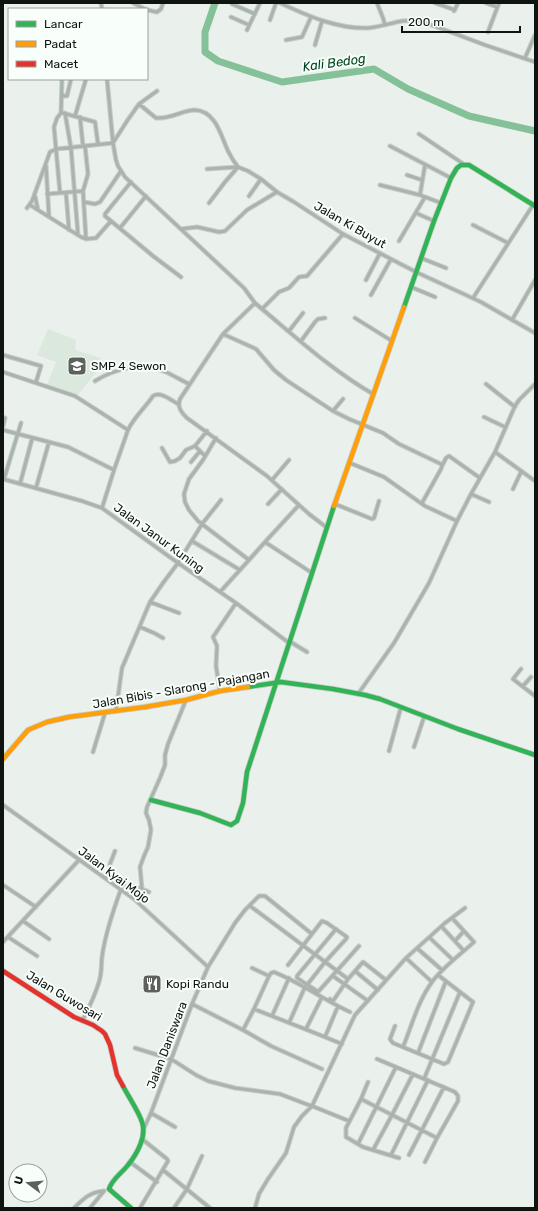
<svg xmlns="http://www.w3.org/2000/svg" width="538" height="1211" font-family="Rubik,sans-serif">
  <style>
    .built { fill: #dbe8de }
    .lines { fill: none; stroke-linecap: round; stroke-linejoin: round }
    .river { stroke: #84c198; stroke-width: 7 }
    .street-casing { stroke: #c8ccc9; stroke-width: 5 }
    .fast-casing { stroke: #c8ccc9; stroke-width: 6 }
    .slow-casing { stroke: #c8ccc9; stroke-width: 6 }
    .jam-casing { stroke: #c8ccc9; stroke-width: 6 }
    .street { stroke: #a9b4ac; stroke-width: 3 }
    .fast { stroke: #30b455; stroke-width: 4.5 }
    .slow { stroke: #ff9f0a; stroke-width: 4.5 }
    .jam { stroke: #e5322d; stroke-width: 4.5 }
    .labels { text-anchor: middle; stroke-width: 4; stroke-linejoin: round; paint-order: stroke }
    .street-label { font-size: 12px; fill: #101411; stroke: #f8fef9 }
    .poi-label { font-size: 12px; fill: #101411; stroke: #f8fef9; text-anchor: start }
    .water-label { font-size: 13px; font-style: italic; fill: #004521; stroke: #f8fef9 }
  </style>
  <rect width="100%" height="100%" fill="#eaf0eb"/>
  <path class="built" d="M48,329l28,11 -1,10 26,8 -4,13 -20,25 -30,-11 9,-23 -19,-7z"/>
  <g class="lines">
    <path class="river" d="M215,3l-10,29v20l13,9 64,21 92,-13 34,20 61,27 66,15"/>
    <defs>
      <path id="street" d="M101,3l1,6
        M133,3l12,6
        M280,3c28,13 57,26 88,25 12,-1 23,-5 34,-7 9,-1 18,1 27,3l56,21 50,17
        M377,3l6,15 2,7
        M435,3l20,7
        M486,3l11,4
        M232,4l23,10
        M147,10l10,2 4,-3 2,-6
        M454,11l4,-8
        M231,17l18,8
        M270,20l6,-17
        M247,30l13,-27
        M488,32l11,-29
        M286,40l16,-3 9,-20
        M315,45l7,-24
        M525,58l10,-23
        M107,79l6,64 3,17 2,6 7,11 119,111 11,15 7,6c36,30 71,62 111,85
        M62,94l2,2h3l4,-17
        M139,104l17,14c16,1 26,-8 39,-8 21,1 26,26 33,41 3,6 6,11 10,16
        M61,113l1,-34
        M65,113l6,35 7,87
        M75,116l11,-37
        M80,117l3,29
        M419,134l46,31
        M85,146l3,28 -5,17 3,48
        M390,146l61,32
        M46,165l3,52
        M207,169l31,-2 10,4 13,8 16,13 17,10 49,32 73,38 65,30 54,31
        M407,175l15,5
        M131,182l-26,32v2l48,40 28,21
        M380,185l40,10 21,8
        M60,193l-6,-66 3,-9 4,-5h2l32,9 3,22
        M66,193l3,37
        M47,194l36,-3
        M420,195l5,-30
        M35,196l3,14
        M249,196l12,-17
        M84,202l11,2 5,-2 21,-31
        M209,203l16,-21 13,-15
        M30,205l51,32 5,2 10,-1 15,-17
        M27,208l5,-7 18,-49 6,-3 57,-6 14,-22 12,-17 18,-13
        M416,213l18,8
        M473,225l35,18
        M120,228l26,-32
        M181,229l16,-2 22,5 6,-1 22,-21 30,-18
        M399,241l26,-44
        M421,258l25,10
        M366,280l14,-27
        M411,287l24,10
        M371,295l20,-36
        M473,298l60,-93
        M255,303l-32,31 -43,65c-3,8 1,13 7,19l80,58 42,38 17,13
        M262,309l17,-17 10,-4 10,-11 8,-1 36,-42
        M355,318l37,23
        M512,320l23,-40
        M289,331l14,-18
        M223,334l33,15 18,21 12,10 47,31 16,8 34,14 16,11 42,20 1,2 -1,3 -19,34
        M301,341l14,-19 3,-3 7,-1
        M3,355l38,11 -5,16
        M3,372l72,24 53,34c6,-13 17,-22 25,-34 7,-5 18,4 25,8
        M95,381c21,-13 48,-19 71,-9 8,4 15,8 23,12
        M486,384l29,23
        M333,411l10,-12
        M484,417l21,10
        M3,426l2,-8
        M3,430l65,17 46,23
        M216,438l-13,22 -14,19 -5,15 1,8 4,8 9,11 51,39 16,-18
        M195,446l10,10
        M162,448l8,14 5,-1 5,-3 6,-8 9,-4 12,-15
        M495,452l40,29
        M191,462l9,-11
        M350,463l34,14 41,29 32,15
        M442,466l4,-8 3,-2 31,22
        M3,479l79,22 20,7 76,55 58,40 53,40
        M4,479l17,-56
        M272,480l17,-20
        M20,484l12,-45
        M36,488l13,-46
        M513,489l8,-17
        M471,494l18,8
        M268,504l14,-15
        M335,504l37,15 2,-1 5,-17
        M299,505l-34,37 47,31
        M102,508l12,-38 14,-40
        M192,541l48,29
        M220,592l29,-32
        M150,602l29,11
        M140,627l14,6 9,5
        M289,641l18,11
        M521,669l-8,10 22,17
        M523,686l8,-9
        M220,691l-4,-25 1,-20 -4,-9 23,-34
        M358,694l36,-51 35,-60 28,-62 14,-27 24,-42 20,-46 4,-6 16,-16
        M116,711l6,-43 28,-66 13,-19 15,-20 24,-39 19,-24
        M414,747l10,-30
        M389,751l12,-44
        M93,752l12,-39
        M3,805l131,94 74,68
        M104,877l6,-8v-5l5,-13
        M3,885l33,22
        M119,888c10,-6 19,0 30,4
        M142,889l-2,-22 4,-11 4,-9 3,-17 -2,-10 -3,-7 1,-6 13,-29 5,-13v-10l3,-11 18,-44
        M250,906l98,73
        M23,921l26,18
        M442,927l22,24
        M8,937l29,19
        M430,938l23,22
        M455,941l9,-10
        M3,942l76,-82
        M418,949l24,21
        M406,958l26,24
        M288,965l34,-44 5,2 20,14 -1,2 -21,23 -18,23
        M252,968l17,8
        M355,971l23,19
        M333,976l35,25
        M317,991l-20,-13v-2l39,-47
        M318,992l41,-46
        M330,999l3,2 15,-22 15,-17 23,18
        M192,1004l51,26 11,-21 15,-33 2,-3 3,-1c27,11 50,28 76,40
        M254,1009l61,24 27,11
        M272,1016l17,-38
        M82,1021c7,-13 13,-26 17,-39 3,-9 2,-16 3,-25 3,-23 11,-46 19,-68
        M289,1023l16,-36
        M395,1026l-5,13 3,4 51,21 4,-2 25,-60 -35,-27
        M306,1029l16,-32
        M243,1030l28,16 51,23
        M325,1037l13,-31
        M403,1047c9,-22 15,-46 29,-65 11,-15 28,-27 42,-40l-22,-24
        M135,1048l36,11 25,16 12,6 27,7 45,6 26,10 6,2
        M418,1053l28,-72
        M377,1059l78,33 3,4v5l-21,37 -76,-39 -15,29v9l17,10 36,11
        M424,1079l36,-87
        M361,1099l7,-17
        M151,1113l24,14
        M349,1121l-37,-15 43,-91 51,-57 39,-35 20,-15
        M144,1128l7,-15 41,-109 16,-37 27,-44 10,-13 14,-14h6l47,38
        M358,1144l38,-77
        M373,1150l19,-35 21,-41
        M391,1155l37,-75
        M409,1155l35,-68
        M130,1162l27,20
        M425,1162l12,-24
        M163,1170l47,38
        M74,1208c9,-9 16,-16 30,-17
        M90,1208l14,-17
        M140,1208l28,-47 -1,-2 -25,-20
        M174,1208l13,-19 15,-33
        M255,1208l4,-14 9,-15 18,-26 8,-26 8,-11 10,-10"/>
      <path id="fast" d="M404,307l30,-86 17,-43 6,-10 4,-3h8l66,41
        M248,687l33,-5 52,7 32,6 15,4 78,30 77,26
        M151,800l49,13 31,12 6,-4 6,-18 4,-31 87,-266
        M123,1086c5,10 16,26 19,36 5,14 -5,32 -14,43 -6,8 -16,14 -19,24l22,19"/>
      <path id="slow" d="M334,506l70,-199
        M3,759l25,-29 19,-8 22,-5 76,-10 41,-7 34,-9 28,-4"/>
      <path id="jam" d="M3,971l71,46 19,8 9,6 3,3 5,11 7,30 6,11"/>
    </defs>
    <use href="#street" class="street-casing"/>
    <use href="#fast" class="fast-casing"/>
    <use href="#slow" class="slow-casing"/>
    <use href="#jam" class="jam-casing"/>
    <use href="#street" class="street"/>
    <use href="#fast" class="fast"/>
    <use href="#slow" class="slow"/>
    <use href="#jam" class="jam"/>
  </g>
  <defs>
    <symbol id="school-square" viewBox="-11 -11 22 22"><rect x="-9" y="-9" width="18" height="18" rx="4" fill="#5c615d" stroke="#f8fef9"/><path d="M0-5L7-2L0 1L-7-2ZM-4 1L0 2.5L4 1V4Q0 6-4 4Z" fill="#fff"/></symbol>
    <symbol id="restaurant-square" viewBox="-11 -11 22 22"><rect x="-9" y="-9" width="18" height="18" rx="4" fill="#5c615d" stroke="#f8fef9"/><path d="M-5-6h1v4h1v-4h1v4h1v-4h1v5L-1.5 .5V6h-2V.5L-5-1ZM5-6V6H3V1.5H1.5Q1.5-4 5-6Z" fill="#fff"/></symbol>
  </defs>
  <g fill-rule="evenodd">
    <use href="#school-square" x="66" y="355" width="22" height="22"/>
    <use href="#restaurant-square" x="141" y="973" width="22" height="22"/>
  </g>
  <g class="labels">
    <g class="street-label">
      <text transform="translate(350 225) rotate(30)" y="4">Jalan Ki Buyut</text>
      <text transform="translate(159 538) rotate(36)" y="4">Jalan Janur Kuning</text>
      <text transform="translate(181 689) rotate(-10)" y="4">Jalan Bibis - Slarong - Pajangan</text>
      <text transform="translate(114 875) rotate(37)" y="4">Jalan Kyai Mojo</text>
      <text transform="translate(64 996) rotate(31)" y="4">Jalan Guwosari</text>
      <text transform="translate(167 1045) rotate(-69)" y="4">Jalan Daniswara</text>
    </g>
    <g class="poi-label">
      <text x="91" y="370">SMP 4 Sewon</text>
      <text x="166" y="988">Kopi Randu</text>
    </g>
    <g class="water-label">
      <text transform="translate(334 62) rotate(-8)" y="5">Kali Bedog</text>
    </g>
  </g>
  <rect width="538" height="1211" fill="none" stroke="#101411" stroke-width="8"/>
  <rect x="8" y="8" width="140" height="72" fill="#f8fef9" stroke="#9ba09c"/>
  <rect x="16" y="21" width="20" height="6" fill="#30b455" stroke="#9ba09c"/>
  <text x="44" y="28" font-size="12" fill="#101411">Lancar</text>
  <rect x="16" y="41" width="20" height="6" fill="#ff9f0a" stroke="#9ba09c"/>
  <text x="44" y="48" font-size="12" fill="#101411">Padat</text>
  <rect x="16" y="61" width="20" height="6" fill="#e5322d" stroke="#9ba09c"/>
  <text x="44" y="68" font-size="12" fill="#101411">Macet</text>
  <g transform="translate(28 1183) rotate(286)"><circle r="19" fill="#f8fef9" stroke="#9ba09c"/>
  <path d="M0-3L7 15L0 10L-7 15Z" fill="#5c615d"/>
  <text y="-6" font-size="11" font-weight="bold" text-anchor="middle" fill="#101411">U</text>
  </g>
  <path d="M402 26v6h118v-6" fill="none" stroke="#101411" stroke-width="2"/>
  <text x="408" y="26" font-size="12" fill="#101411" stroke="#f8fef9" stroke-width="3" paint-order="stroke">200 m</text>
</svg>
